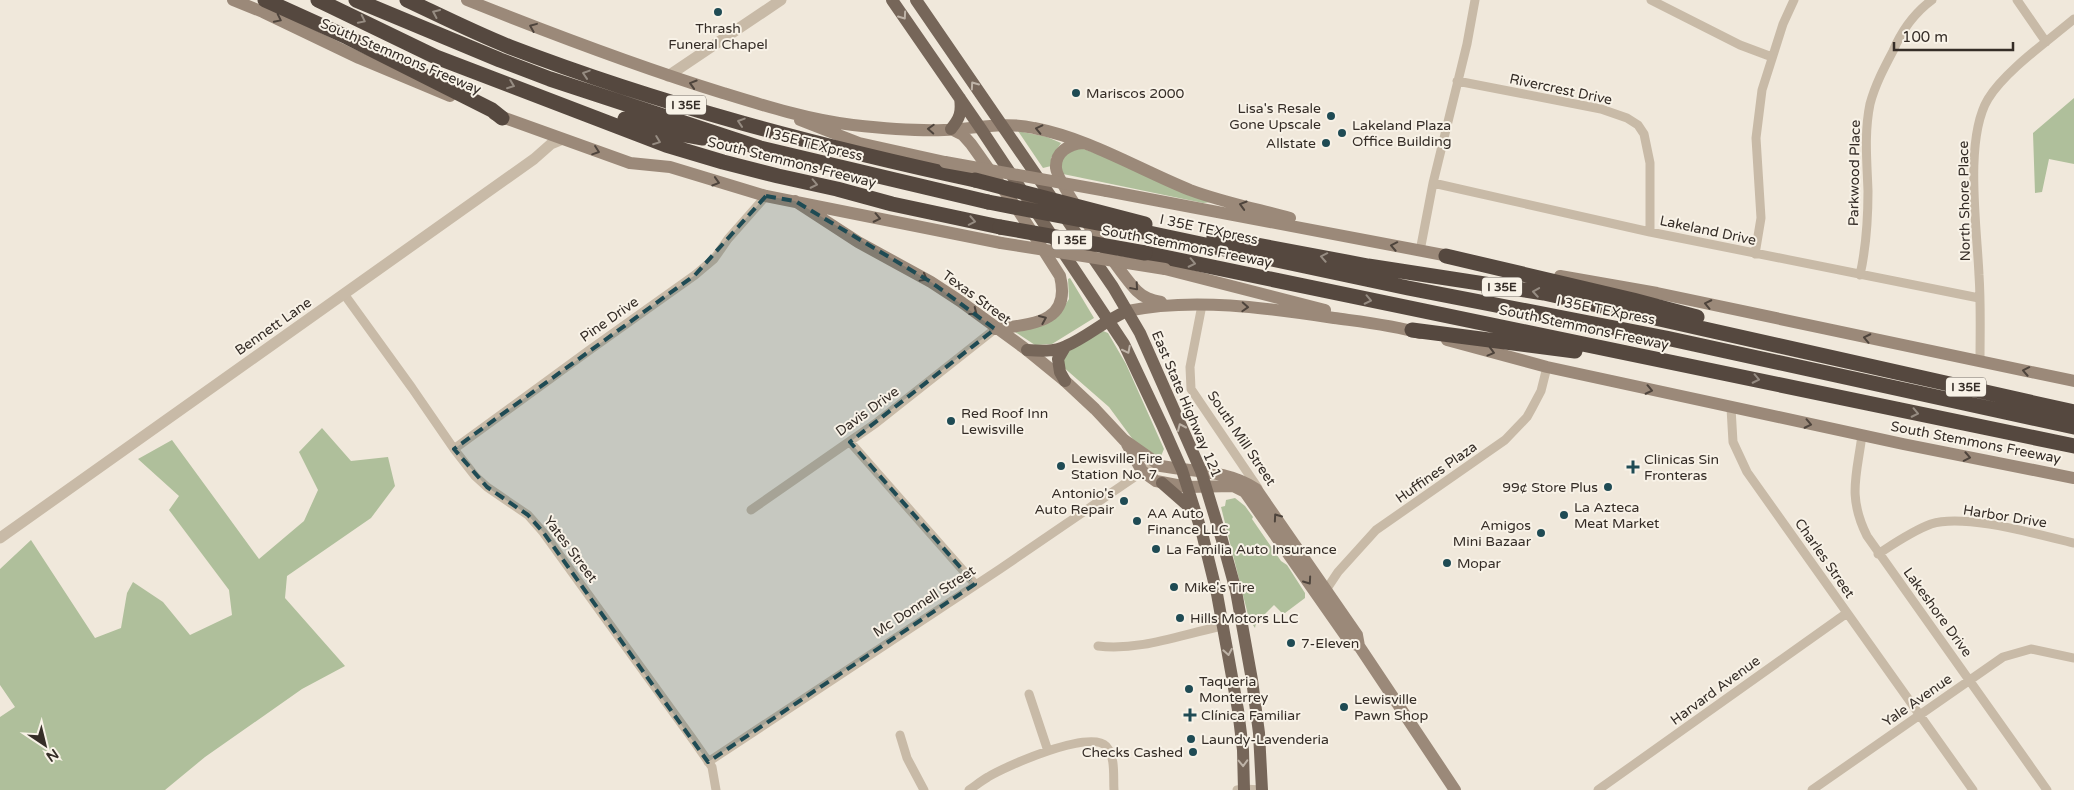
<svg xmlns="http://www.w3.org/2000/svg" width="2074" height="790" font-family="'Varela Round',sans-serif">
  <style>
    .green { fill: #afbf9b }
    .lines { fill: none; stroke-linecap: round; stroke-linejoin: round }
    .minor { stroke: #c8baa7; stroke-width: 9 }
    .tertiary { stroke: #c8baa7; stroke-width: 11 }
    .secondary { stroke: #9b8979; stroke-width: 12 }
    .primary { stroke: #766659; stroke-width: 12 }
    .motorway { stroke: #55483f; stroke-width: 15 }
    .secondary-bridge { stroke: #9b8979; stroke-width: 12 }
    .motorway-bridge { stroke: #55483f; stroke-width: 15 }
    .oneway { stroke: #968c82 }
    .oneway2 { stroke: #beb3a7 }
    .oneway3 { stroke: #4e443c }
    .marked { fill: #1f4b54; fill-opacity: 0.2; stroke: #1f4b54; stroke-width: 4; stroke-dasharray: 10 6; stroke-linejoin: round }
    .poi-dot { fill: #1f4b54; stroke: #f8f2e7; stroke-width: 2 }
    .labels { text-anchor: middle; stroke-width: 4; stroke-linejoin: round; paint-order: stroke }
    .shield { fill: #f8f2e7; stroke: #706861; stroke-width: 1 }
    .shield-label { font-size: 12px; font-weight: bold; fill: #352d27 }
    .poi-label { font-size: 14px; fill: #352d27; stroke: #f8f2e7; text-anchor: start }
    .street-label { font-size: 14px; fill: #352d27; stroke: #f8f2e7 }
  </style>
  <rect width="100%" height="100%" fill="#f0e8db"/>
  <path class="green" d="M2074,98v66l-25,-5 -7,33 -7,1 -2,-60z
    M1018,131l29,6 14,6 -10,15v8l-8,2z
    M1075,146l23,8 114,48 -9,1 -140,-29c-5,-15 -1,-19 12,-28z
    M1070,278l24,40 -42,26 -17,1 -23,-15 47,-16 10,-15 -1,-20z
    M1103,331l5,2 18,31 38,85 -3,7 -6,1 -18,-12 -28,-38 -47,-41 1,-12z
    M322,428l29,33 37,-4 7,29 -24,32 -84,58 -2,22 60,68 -43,23 -97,68 -40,33h-165v-73l15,-10 -15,-22v-116l31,-29 64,98 26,-10 6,-35 6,-11 30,20 27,33 42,-20 -3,-25 -60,-80 10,-14 -41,-37 34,-19 87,119 45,-38 14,-31 -19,-38z
    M1235,498l10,8 8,11 -1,2 29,42 6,4 18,28v5l-20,15h-3l-8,-8 -18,18 -1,5 -6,-9 -28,-112 4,-1 1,-6z"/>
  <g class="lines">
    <path class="minor" d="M1651,0l89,45 32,12
      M2017,0l29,42
      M1457,81l144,28 26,9 11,7 6,9 6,29v69
      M1433,183l217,49 329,66
      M1420,251l13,-68 34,-139 8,-44
      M1755,254l6,-36 -5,-80 6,-48 21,-66 11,-24
      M1860,275c6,-27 8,-56 8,-84 -1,-29 -4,-58 2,-87 5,-19 14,-36 23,-53 9,-21 20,-37 39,-51
      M344,294l68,94 42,61 21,27 12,11 41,28 15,17 151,209 18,26 4,23
      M1202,305l-12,62 1,22 67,99
      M1980,362c0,-29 1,-58 -1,-87 -2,-47 -15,-136 9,-176 17,-28 60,-58 86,-80
      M1731,408l2,34 14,30 226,318
      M1862,435c-5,40 -15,61 5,101l180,254
      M850,442l125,142
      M454,449l137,-100 104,-74 19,-16 14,-20 38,-43
      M751,510l125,-87 119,-94
      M1878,554c17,-11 34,-23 53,-30 34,-11 108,11 143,19
      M1326,590l12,-18 38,-42 129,-90 22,-23 5,-9 9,-17 6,-24
      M1098,646c43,5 84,-12 125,-20
      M1029,694l19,57
      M900,735l7,23 17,32
      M708,762l292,-193 155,-106
      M969,790c6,-4 12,-9 19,-13 18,-11 102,-48 118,-31 10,11 7,30 8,44
      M1237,790l7,-1 17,1
      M1598,790l249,-177
      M1812,790l191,-133 28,-8 43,9"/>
    <path class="tertiary" d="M668,76l113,-76
      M0,538l534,-379 17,-15 12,-5"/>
    <path class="secondary" d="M233,0l30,12 96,46 91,38
      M467,0c85,34 169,66 256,93 42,13 87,27 130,32 27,3 64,6 91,5 30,-1 59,-9 90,-2 56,11 104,41 156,62 32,12 67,19 100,28
      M494,114l136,49 40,4 96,29 235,47
      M800,120l59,23 86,19
      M951,129l12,6 8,9 47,66 42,66c12,48 -30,48 -65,53
      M1083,143c-14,1 -28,9 -27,25 1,15 68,110 81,123 7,7 14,9 24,11
      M1107,191l347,66
      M795,201l63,41 73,40 29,19 67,49 38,31 30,28 29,31 37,26c33,6 66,4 95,23l101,146 2,11 96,144
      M1165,269l160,41
      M1560,276l97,17 417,88
      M1127,311c66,-14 140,-3 207,7 29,4 58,7 86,15
      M1447,340l100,27 356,77 171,34
      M1127,444l15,27 14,10 31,6 46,-1 12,6 105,150 9,4"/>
    <path class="primary" d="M892,0l87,126 145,218 39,83 19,43 20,63 15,61 21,116 5,40 1,40
      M916,0l197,287 27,46 61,138 21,69 14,51 16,89 7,53 3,57
      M951,129c9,-11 11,-17 9,-31
      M1027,350c13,1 27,2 39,-4 21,-9 38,-25 61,-35
      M1065,381l-5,-9 -2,-13 7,-12
      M1162,483l32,28"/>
    <path class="motorway" d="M265,0l82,37 145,73 10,8
      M318,0l118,57 230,88 57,17 55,14 59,13 55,15 108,23
      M356,0l144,60 50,19 210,69 228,54
      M407,0c34,16 68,33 103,47 151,58 308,99 465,133
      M625,119l39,12 39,7
      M1135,230l273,58 258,50 408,89
      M1214,237l154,29 176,27 530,119
      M1145,253l929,193
      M1446,256l187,44 64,17
      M1412,330l163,21"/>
    <path class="secondary-bridge" d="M945,162l162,29
      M1001,243l164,26"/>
    <path class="motorway-bridge" d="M975,180l170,44
      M988,202l146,28
      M1000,227l145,26"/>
  </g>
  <defs><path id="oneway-chevron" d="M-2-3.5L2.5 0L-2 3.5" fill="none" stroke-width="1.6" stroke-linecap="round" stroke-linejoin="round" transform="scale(1.25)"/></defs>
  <g class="oneway">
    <use href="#oneway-chevron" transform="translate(436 13) rotate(-156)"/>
    <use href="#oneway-chevron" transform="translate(362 20) rotate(26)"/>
    <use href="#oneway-chevron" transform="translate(586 74) rotate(-162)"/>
    <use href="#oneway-chevron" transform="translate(511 85) rotate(21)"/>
    <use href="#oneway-chevron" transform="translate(741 122) rotate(-162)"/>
    <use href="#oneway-chevron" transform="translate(657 141) rotate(21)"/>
    <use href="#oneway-chevron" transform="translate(814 184) rotate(12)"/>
    <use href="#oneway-chevron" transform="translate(972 221) rotate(11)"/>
    <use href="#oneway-chevron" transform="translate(1324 257) rotate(-169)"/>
    <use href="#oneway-chevron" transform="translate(1192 263) rotate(12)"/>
    <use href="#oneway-chevron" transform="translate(1536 292) rotate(-171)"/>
    <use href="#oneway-chevron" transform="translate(1368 300) rotate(12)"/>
    <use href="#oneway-chevron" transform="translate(1756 379) rotate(12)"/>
    <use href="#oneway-chevron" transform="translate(1915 413) rotate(12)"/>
  </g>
  <g class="oneway2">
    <use href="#oneway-chevron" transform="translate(903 16) rotate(55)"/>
    <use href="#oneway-chevron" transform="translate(974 85) rotate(-125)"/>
    <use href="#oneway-chevron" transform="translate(1127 350) rotate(63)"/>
    <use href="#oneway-chevron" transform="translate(1181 427) rotate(-114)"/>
    <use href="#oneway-chevron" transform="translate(1228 652) rotate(80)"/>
    <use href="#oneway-chevron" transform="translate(1243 763) rotate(88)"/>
  </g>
  <g class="oneway3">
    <use href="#oneway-chevron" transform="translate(278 19) rotate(26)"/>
    <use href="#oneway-chevron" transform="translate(533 27) rotate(-158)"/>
    <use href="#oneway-chevron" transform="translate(693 84) rotate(-163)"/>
    <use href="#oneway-chevron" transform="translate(931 129) rotate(-177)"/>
    <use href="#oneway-chevron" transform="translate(1039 129) rotate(-167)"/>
    <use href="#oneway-chevron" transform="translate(596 151) rotate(19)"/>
    <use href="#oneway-chevron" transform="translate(716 182) rotate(17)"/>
    <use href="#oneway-chevron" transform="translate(1243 205) rotate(-164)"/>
    <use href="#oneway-chevron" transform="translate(877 218) rotate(12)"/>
    <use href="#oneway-chevron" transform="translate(1394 246) rotate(-169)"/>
    <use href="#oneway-chevron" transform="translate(924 278) rotate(29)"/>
    <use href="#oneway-chevron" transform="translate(1135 287) rotate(49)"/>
    <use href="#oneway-chevron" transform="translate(1708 304) rotate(-168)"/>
    <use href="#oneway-chevron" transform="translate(1245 307) rotate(3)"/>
    <use href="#oneway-chevron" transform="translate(974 312) rotate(38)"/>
    <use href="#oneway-chevron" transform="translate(1043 319) rotate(-23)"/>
    <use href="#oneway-chevron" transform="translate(1867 338) rotate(-168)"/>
    <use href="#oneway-chevron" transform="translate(1491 352) rotate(15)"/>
    <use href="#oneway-chevron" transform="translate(2026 371) rotate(-169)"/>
    <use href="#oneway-chevron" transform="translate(1649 390) rotate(12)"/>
    <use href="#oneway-chevron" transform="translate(1808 424) rotate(12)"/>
    <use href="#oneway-chevron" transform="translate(1967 457) rotate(11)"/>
    <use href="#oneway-chevron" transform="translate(1277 517) rotate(-125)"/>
    <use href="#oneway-chevron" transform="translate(1308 581) rotate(55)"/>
  </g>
  <path class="marked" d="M766,196l29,5 136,81 64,47 -145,113 125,142 -267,178 -165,-230 -15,-17 -41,-28 -33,-38 241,-174z"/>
  <g class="poi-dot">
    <circle cx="718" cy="12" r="5"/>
    <circle cx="1076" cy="93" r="5"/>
    <circle cx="1331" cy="116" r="5"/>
    <circle cx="1342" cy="133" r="5"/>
    <circle cx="1326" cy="143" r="5"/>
    <circle cx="951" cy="421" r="5"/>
    <circle cx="1061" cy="466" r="5"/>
    <path d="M1630.5 459.5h5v5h5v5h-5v5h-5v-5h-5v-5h5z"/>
    <circle cx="1608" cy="487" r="5"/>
    <circle cx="1124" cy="501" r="5"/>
    <circle cx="1564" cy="515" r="5"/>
    <circle cx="1137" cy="521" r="5"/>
    <circle cx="1541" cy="533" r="5"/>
    <circle cx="1156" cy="549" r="5"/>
    <circle cx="1447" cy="563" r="5"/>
    <circle cx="1174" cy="587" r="5"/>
    <circle cx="1180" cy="618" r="5"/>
    <circle cx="1291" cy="643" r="5"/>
    <circle cx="1189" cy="689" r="5"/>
    <circle cx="1344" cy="707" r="5"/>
    <path d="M1187.5 707.5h5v5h5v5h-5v5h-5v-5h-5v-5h5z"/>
    <circle cx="1191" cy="739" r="5"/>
    <circle cx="1193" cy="752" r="5"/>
  </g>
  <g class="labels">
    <g class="shield">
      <rect x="666" y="95.5" width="40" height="19" rx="4"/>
      <rect x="1052" y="230.5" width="40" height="19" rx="4"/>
      <rect x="1482" y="277.5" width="40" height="19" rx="4"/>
      <rect x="1946" y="377.5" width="40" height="19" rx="4"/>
    </g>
    <g class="shield-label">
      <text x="686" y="109">I 35E</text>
      <text x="1072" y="244">I 35E</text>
      <text x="1502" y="291">I 35E</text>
      <text x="1966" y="391">I 35E</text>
    </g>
    <g class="poi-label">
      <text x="718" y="33" text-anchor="middle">Thrash<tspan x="718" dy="16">Funeral Chapel</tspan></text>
      <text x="1086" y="98">Mariscos 2000</text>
      <text x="1321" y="113" text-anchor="end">Lisa's Resale<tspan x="1321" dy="16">Gone Upscale</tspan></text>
      <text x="1352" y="130">Lakeland Plaza<tspan x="1352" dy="16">Office Building</tspan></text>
      <text x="1316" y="148" text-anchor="end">Allstate</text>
      <text x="961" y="418">Red Roof Inn<tspan x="961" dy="16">Lewisville</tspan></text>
      <text x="1071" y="463">Lewisville Fire<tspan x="1071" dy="16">Station No. 7</tspan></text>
      <text x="1644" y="464">Clinicas Sin<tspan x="1644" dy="16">Fronteras</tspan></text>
      <text x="1598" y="492" text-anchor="end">99¢ Store Plus</text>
      <text x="1114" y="498" text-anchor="end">Antonio's<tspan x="1114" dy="16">Auto Repair</tspan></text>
      <text x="1574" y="512">La Azteca<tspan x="1574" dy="16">Meat Market</tspan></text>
      <text x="1147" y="518">AA Auto<tspan x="1147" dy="16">Finance LLC</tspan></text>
      <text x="1531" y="530" text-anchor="end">Amigos<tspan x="1531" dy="16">Mini Bazaar</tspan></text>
      <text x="1166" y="554">La Familia Auto Insurance</text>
      <text x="1457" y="568">Mopar</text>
      <text x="1184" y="592">Mike's Tire</text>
      <text x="1190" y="623">Hills Motors LLC</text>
      <text x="1301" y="648">7-Eleven</text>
      <text x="1199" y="686">Taqueria<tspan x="1199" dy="16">Monterrey</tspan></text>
      <text x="1354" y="704">Lewisville<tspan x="1354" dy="16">Pawn Shop</tspan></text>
      <text x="1201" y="720">Clínica Familiar</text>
      <text x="1201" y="744">Laundy-Lavenderia</text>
      <text x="1183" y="757" text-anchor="end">Checks Cashed</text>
    </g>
    <g class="street-label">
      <text transform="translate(401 56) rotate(23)" y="5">South Stemmons Freeway</text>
      <text transform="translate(1561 89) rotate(12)" y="5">Rivercrest Drive</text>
      <text transform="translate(814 144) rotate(14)" y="5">I 35E TEXpress</text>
      <text transform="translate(792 162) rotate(14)" y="5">South Stemmons Freeway</text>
      <text transform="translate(1854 173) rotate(-89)" y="5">Parkwood Place</text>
      <text transform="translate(1964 201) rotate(-91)" y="5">North Shore Place</text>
      <text transform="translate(1209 229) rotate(12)" y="5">I 35E TEXpress</text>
      <text transform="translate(1708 230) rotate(12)" y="5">Lakeland Drive</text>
      <text transform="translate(1187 246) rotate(11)" y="5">South Stemmons Freeway</text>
      <text transform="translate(977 297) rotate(36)" y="5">Texas Street</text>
      <text transform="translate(1606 310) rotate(11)" y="5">I 35E TEXpress</text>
      <text transform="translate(609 319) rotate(-35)" y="5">Pine Drive</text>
      <text transform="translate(273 326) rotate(-35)" y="5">Bennett Lane</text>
      <text transform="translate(1584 327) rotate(12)" y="5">South Stemmons Freeway</text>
      <text transform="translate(1187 404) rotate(67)" y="5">East State Highway 121</text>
      <text transform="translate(867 411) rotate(-36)" y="5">Davis Drive</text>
      <text transform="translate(1242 438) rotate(56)" y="5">South Mill Street</text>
      <text transform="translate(1976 442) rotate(11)" y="5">South Stemmons Freeway</text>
      <text transform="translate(1436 472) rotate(-35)" y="5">Huffines Plaza</text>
      <text transform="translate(2005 516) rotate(9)" y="5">Harbor Drive</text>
      <text transform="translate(571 549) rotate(53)" y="5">Yates Street</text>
      <text transform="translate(1825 558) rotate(55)" y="5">Charles Street</text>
      <text transform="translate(924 601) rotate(-33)" y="5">Mc Donnell Street</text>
      <text transform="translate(1938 612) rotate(54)" y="5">Lakeshore Drive</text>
      <text transform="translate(1715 690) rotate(-36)" y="5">Harvard Avenue</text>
      <text transform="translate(1917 700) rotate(-35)" y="5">Yale Avenue</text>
    </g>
  </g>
  <g transform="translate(45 745) rotate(145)" stroke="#f8f2e7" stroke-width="4" paint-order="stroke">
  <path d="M0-4L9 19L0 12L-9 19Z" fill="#352d27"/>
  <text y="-8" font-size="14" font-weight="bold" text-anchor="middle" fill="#352d27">N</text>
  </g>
  <path d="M1894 42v8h119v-8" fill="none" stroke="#352d27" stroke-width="2.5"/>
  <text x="1902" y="42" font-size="15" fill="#352d27" stroke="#f8f2e7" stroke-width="4" paint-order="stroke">100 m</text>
</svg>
